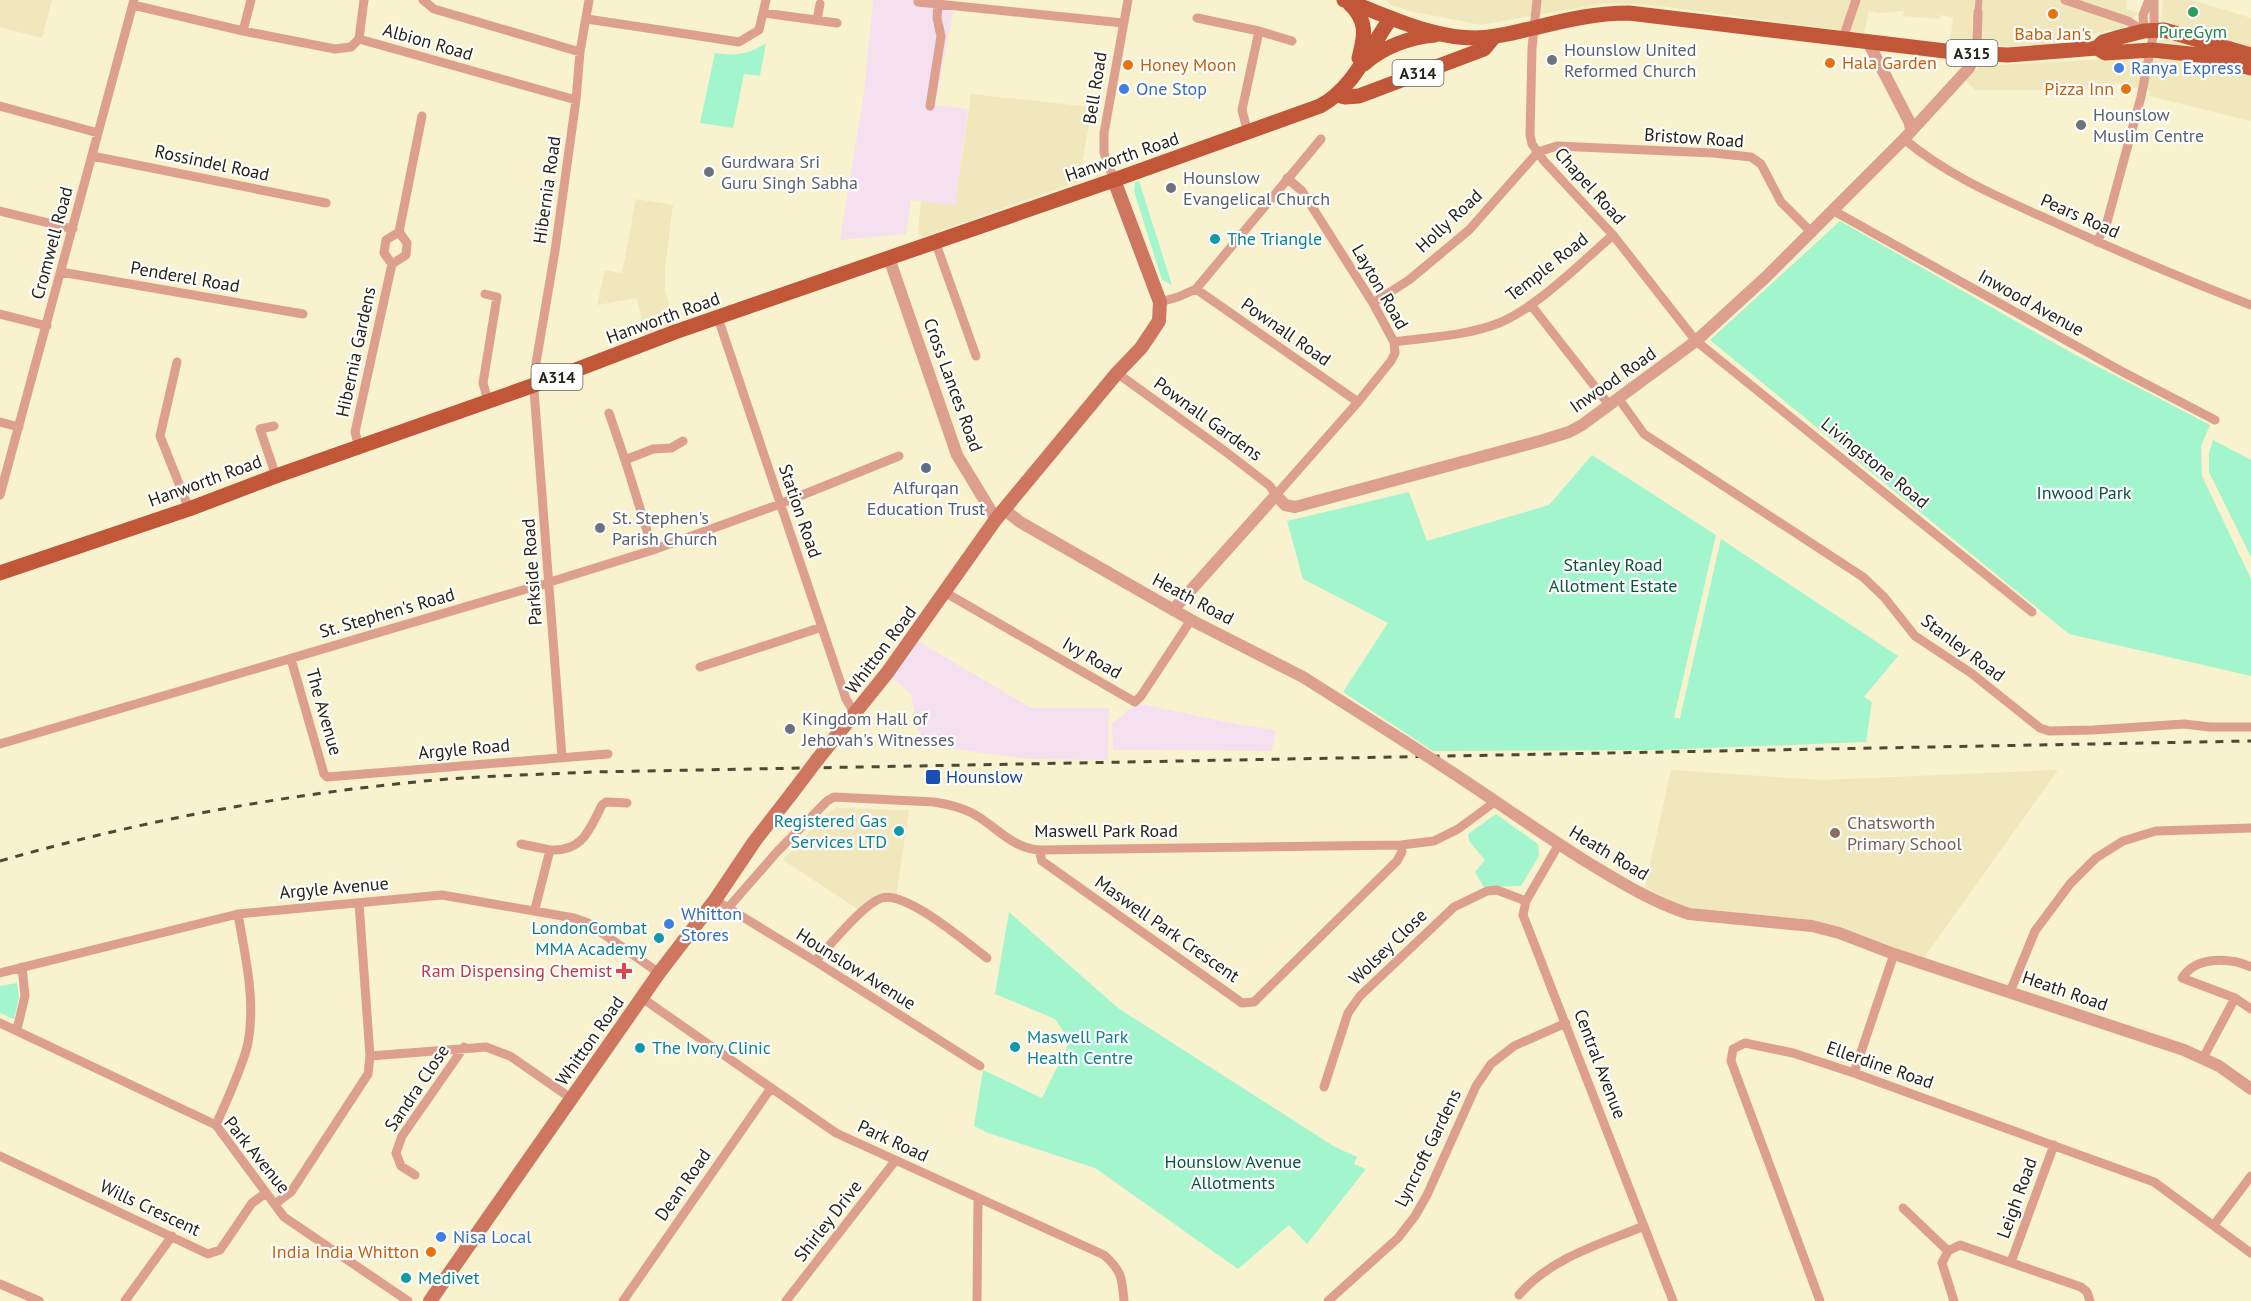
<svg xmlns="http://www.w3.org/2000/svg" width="2251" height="1301" font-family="'PT Sans',sans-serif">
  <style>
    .built { fill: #f0e7bc }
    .industrial { fill: #f5e0ef }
    .green { fill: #a3f5cd }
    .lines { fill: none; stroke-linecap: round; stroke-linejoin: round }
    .pedestrian { stroke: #dda08f; stroke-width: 7 }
    .minor { stroke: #dda08f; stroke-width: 9 }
    .tertiary { stroke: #dda08f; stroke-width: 12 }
    .secondary { stroke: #ce765f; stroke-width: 14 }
    .primary { stroke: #c15639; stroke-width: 15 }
    .rail { stroke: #4c4937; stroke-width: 3; stroke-dasharray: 8 8; stroke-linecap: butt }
    .tertiary-bridge { stroke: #dda08f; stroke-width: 12 }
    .secondary-bridge { stroke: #ce765f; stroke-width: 14 }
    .leisure-dot { fill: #2e9e5b; stroke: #fefefe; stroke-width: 2 }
    .food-dot { fill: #e8710a; stroke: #fefefe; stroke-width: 2 }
    .worship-dot { fill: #6b7280; stroke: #fefefe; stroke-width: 2 }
    .shop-dot { fill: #3f7fe0; stroke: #fefefe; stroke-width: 2 }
    .culture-dot { fill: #0f9aa8; stroke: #fefefe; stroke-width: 2 }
    .service-dot { fill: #5c6f8a; stroke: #fefefe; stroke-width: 2 }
    .transit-dot { fill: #1a4fb4; stroke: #fefefe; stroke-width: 2 }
    .education-dot { fill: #8d6e63; stroke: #fefefe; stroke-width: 2 }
    .health-dot { fill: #e0444e; stroke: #fefefe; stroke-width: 2 }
    .labels { text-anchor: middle; stroke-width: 4.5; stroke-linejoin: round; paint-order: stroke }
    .shield { fill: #fefefe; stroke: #68665c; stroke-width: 1.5 }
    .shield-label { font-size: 16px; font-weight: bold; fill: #272517 }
    .leisure-label { font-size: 18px; fill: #27864d; stroke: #fefefe }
    .food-label { font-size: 18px; fill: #c56008; stroke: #fefefe; text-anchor: start }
    .street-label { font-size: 18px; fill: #272517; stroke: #fefefe }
    .worship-label { font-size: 18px; fill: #5b616d; stroke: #fefefe; text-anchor: start }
    .shop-label { font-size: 18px; fill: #366cbe; stroke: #fefefe; text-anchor: start }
    .culture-label { font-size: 18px; fill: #0d838f; stroke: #fefefe; text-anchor: start }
    .service-label { font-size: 18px; fill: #4e5e75; stroke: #fefefe }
    .park-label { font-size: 18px; fill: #07563b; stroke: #fefefe }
    .transit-label { font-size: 18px; fill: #164399; stroke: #fefefe; text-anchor: start }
    .education-label { font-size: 18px; fill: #785e54; stroke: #fefefe; text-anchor: start }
    .health-label { font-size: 18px; fill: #be3a42; stroke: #fefefe; text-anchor: end }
  </style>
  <rect width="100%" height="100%" fill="#f9f2ce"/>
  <path class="built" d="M0,0h52l-10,38 -42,-11z
    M1385,0h742l-1,9 12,4 -13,14 -75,17 -23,3 -77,-5 3,-24 -12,-3 -2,4 -36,-3 1,-5 -25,2 -10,-2 -5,22 -212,-28 -47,-2 -124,22 -71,-14 -19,-6z
    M2163,0h29l59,18v103l-102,-25 1,-5 -34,-8 -5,7h-136l-10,-10 16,-14 126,-7 51,1z
    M971,94l121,13 -13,74 -157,56 -4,-5 3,-31 34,3z
    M636,199l37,6 -8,64v21l11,40 -29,14 -10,-46 -40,7 8,-35 17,3z
    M1671,770l150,10 237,-10 -135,189 -84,-26 -153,-23 -41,-23z
    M836,808l73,2 -13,87 -9,-1 -25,16 -79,-52 43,-46z"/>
  <path class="industrial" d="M873,0h60l22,3 -20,102 33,4 -13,96 -44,-5 -5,34 -66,6 24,-147z
    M913,638l118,70h78l-1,52 -78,-1 -84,-11 -17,-7 -7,-5 -5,-8 -6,-34 -24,-21z
    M1141,704l95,20 40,6 -4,21 -159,-1 -1,-26 16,-14z"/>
  <path class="green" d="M766,43l-6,33 -16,-2 -11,54 -33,-5 15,-70c20,3 34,2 51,-10z
    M1139,181l33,104 -10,-5 -28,-89 1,-9z
    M1840,221l232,132 138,72 -9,21 1,30 49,103v97l-182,-42 -359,-294z
    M2213,440l38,20v97l-42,-85v-19z
    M1592,455l124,80 -42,183h6l41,-179 177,117 -34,41 8,5 -6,40 -208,8 -225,1 -90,-59 45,-69 -85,-44 -16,-58 122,-29 18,49 122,-36z
    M1496,814l42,30 1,12 -18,30 -37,1 -9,-15 10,-12 -16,-19 -1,-7z
    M1009,912l109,96 217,139 22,10 -3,7 12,5 -59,75 -18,-19 -51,44 -143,-101 -107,-35 -14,-7 9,-56 59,28 28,-57 -15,-22 -60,-25z
    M17,983l2,15 -5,21 -14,-6v-27z"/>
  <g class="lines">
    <path class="pedestrian" d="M1978,12l1,-12"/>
    <path class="minor" d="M423,0l11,9 146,43
      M1537,0l-5,48 -2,87 2,9 12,17 69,74 83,106 336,271
      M2065,0l63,21 15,10
      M918,2l205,21
      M133,5l110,26 92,18 16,-2 8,-8 217,61
      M764,13l73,10
      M1197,18l62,13
      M587,19l152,23 20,-12 7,-30
      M817,20l3,-16
      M243,31l8,-31
      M2144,31l-1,-16 6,-15
      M1843,38l13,-38
      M359,39l5,-39
      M1975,53l2,-9 1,-32
      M0,106l98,27
      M930,106l11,-70 -4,-18 1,-13
      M1248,133l-6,-23 17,-79 33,10
      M1904,139c45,38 99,60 152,84 64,29 129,57 195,82
      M92,156l234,47
      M1114,180l-10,-27v-20l24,-133
      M0,211l73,18
      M1834,211l287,160 94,49
      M399,232l23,-116
      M399,232l8,11 -1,12 -14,9 -8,-11 2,-13z
      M935,241l41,115
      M2097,242l10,-20 34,-125 13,-65v-32
      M61,272l242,42
      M1196,289l162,113
      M485,294l12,3 -14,86 5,18
      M1160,302l18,-5 18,-8 125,-150
      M1373,303l36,-23 60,-50 69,-78 19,-6 156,7 38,4 10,7 20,38 31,31
      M1531,305l79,101
      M0,314l47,12
      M718,318l128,381 9,15
      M1394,342c35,-5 72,-6 105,-19 36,-14 84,-62 114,-88
      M177,362l-17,74 29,73
      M1117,373l109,79 44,34 6,9 82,-93 33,-41 4,-8 -1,-11 -21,-39 -71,-112 -15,-13
      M1619,399l25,35 219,143 21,20 31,39 56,37 69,55 9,3 44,-1 91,-6 26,3h41
      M609,413l16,47
      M0,422l19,5
      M274,426l-14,3 16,47
      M359,447l-4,-15 37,-168
      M0,495l134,-495
      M653,550l-28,-90 28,-11 18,-1 12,-7
      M946,593l189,109 6,-6 50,-76
      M291,659l33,115 3,3 281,-23
      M700,667l122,-40
      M0,744l550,-162 103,-32 127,-46 119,-48
      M562,757l-28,-367 2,-27 19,-112 21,-151 4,-48 9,-52
      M521,844l29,6 -15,59
      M1559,844l-33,57 -3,14 150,386
      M550,850c33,2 39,-20 52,-45l4,-3 21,1
      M1039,850l3,11 200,142 12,-1 143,-141 5,-9 -1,-7
      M715,900l100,61 165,105
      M728,908l48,-55 51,-52 7,-4 100,5c13,2 26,5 38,11 23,12 39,35 67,37l362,-5 33,-4 24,-12 38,-28
      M815,961c15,-15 49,-58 67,-63 23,-8 85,45 105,60
      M2251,967c-21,-10 -55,-11 -69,11l53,20 16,11
      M0,973l238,-59 204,-19 132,23 14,5 71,50
      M2010,992l25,-61 35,-47 26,-26 27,-17 33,-10 95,-3
      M642,998l194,135 268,122c18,16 18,23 20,46
      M0,1023l216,102 68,92 124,84
      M17,1029l8,-33 -3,-29
      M370,1056l116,-9 24,9 62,43
      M2203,1058l32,-60
      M1854,1073l40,-119
      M1324,1087l24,-74 12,-17 94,-89 33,-16 10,-1 29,11
      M216,1125c10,-23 27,-59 32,-82 8,-43 -3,-87 -10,-129
      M0,1156l208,98 12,-4 32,-47 14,-10
      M415,1175l-14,-9 -5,-13 6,-17 62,-89
      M275,1204l16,-12 77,-118 2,-18 -11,-153
      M1903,1208l45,43
      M2214,1225l37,-49
      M2011,1262l43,-117
      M0,1284l39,17
      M1519,1295c31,-37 82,-51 125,-69
      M125,1301l47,-65
      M623,1301l148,-213
      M786,1301l109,-140
      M977,1301l1,-103
      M1328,1301l70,-63 17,-22 12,-21 49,-109 15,-22 23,-18 52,-23
      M1820,1301l-89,-240 2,-12 12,-6 48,10 61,20 300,109 97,71
      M1954,1301l-12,-38 6,-12 12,-6 121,42 6,5 3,9"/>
    <path class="tertiary" d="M1868,42l41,79 2,8
      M889,258l68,197 39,64
      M1005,510l15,12 171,98 112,57 101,64
      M1173,610l103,-115 9,10 10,2 245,-66 29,-9 13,-7 114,-84 70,-64 138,-138 65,-71 6,-15
      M1453,773c44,29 88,60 134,89 33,20 65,40 102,52l123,12 27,7 55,21 290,96 35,16 32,23"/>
    <path class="secondary" d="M817,760l70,-87 109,-154 121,-146 24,-25 18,-27 1,-19 -46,-122
      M430,1301l229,-328 56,-73 39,-58 38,-49"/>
    <path class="primary" d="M1344,0c43,15 85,38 132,38 20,0 39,-6 58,-10 32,-8 62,-15 95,-15l333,40 46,2 89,-7 6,-6 17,-5 24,-6 20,-1 87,25
      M1349,3c19,18 16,32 10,55
      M2097,48l8,5 47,-3 47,5 52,13
      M1364,64c19,-17 46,-27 71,-29
      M1337,95l8,2 14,-1 125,-47 10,-12
      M0,573l189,-64 87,-33 284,-100 115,-44 439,-152 206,-74c34,-18 49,-58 71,-88"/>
    <path class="rail" d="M0,861c132,-38 269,-64 406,-78 61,-7 124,-8 186,-11l1659,-31"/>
    <path class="tertiary-bridge" d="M1404,741l49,32"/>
    <path class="secondary-bridge" d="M792,793l25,-33"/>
  </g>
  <circle class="leisure-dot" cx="2193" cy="12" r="6"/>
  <g class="food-dot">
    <circle cx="2053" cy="14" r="6"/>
    <circle cx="1830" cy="63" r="6"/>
    <circle cx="1128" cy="65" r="6"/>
    <circle cx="2126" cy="89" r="6"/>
    <circle cx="431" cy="1252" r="6"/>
  </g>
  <g class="worship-dot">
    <circle cx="1552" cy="60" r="6"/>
    <circle cx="2081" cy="125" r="6"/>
    <circle cx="709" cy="172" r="6"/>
    <circle cx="1171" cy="188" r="6"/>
    <circle cx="600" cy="528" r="6"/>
    <circle cx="790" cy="729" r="6"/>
  </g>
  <g class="shop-dot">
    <circle cx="2119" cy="68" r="6"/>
    <circle cx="1124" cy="89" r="6"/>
    <circle cx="669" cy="924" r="6"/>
    <circle cx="441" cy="1237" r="6"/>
  </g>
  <g class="culture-dot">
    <circle cx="1215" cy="239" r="6"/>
    <circle cx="899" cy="831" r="6"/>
    <circle cx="659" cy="938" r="6"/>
    <circle cx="1015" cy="1047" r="6"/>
    <circle cx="640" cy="1048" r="6"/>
    <circle cx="406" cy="1278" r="6"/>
  </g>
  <circle class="service-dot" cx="926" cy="468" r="6"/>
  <rect class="transit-dot" x="925" y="769" width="16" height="16" rx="3"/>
  <circle class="education-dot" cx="1835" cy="833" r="6"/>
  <path class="health-dot" d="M621 962h6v6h6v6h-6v6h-6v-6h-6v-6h6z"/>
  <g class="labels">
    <g class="shield">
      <rect x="1946.5" y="40" width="51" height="26" rx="4.5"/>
      <rect x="1392.5" y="60" width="51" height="26" rx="4.5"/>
      <rect x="531.5" y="364" width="51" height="26" rx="4.5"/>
    </g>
    <g class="shield-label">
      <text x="1972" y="59">A315</text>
      <text x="1418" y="79">A314</text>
      <text x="557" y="383">A314</text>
    </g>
    <g class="leisure-label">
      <text x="2193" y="38">PureGym</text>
    </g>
    <g class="food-label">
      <text x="2053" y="40" text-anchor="middle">Baba Jan's</text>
      <text x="1842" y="69">Hala Garden</text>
      <text x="1140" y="71">Honey Moon</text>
      <text x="2114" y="95" text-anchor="end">Pizza Inn</text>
      <text x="419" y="1258" text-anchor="end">India India Whitton</text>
    </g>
    <g class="street-label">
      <text transform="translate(428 42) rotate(16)" y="6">Albion Road</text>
      <text transform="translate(1095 88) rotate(-81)" y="6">Bell Road</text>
      <text transform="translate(1694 138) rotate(4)" y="6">Bristow Road</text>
      <text transform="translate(1122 157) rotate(-19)" y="6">Hanworth Road</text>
      <text transform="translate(212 163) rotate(12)" y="6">Rossindel Road</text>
      <text transform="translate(1590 186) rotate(48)" y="6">Chapel Road</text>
      <text transform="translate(547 190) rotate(-82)" y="6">Hibernia Road</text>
      <text transform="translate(2080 216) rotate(24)" y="6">Pears Road</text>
      <text transform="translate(1449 221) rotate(-43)" y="6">Holly Road</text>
      <text transform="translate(52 243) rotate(-75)" y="6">Cromwell Road</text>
      <text transform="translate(1547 267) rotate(-38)" y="6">Temple Road</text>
      <text transform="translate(185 277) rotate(10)" y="6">Penderel Road</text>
      <text transform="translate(1380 287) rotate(60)" y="6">Layton Road</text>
      <text transform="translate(2031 303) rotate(29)" y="6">Inwood Avenue</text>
      <text transform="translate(663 318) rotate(-20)" y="6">Hanworth Road</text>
      <text transform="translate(1286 332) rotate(35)" y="6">Pownall Road</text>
      <text transform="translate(356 352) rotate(-78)" y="6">Hibernia Gardens</text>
      <text transform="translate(1613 380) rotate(-35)" y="6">Inwood Road</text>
      <text transform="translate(953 385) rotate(70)" y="6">Cross Lances Road</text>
      <text transform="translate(1208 419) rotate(36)" y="6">Pownall Gardens</text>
      <text transform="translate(1875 463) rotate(39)" y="6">Livingstone Road</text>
      <text transform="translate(205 481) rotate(-20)" y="6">Hanworth Road</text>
      <text transform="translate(800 511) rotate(71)" y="6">Station Road</text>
      <text transform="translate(532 572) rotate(-94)" y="6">Parkside Road</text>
      <text transform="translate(1193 599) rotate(28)" y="6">Heath Road</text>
      <text transform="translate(387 613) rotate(-16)" y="6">St. Stephen's Road</text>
      <text transform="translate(1963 648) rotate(37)" y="6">Stanley Road</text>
      <text transform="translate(881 650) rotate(-53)" y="6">Whitton Road</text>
      <text transform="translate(1092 658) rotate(30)" y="6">Ivy Road</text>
      <text transform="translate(324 712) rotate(74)" y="6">The Avenue</text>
      <text transform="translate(464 749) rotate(-5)" y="6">Argyle Road</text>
      <text x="1106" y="837">Maswell Park Road</text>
      <text transform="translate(1609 853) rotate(31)" y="6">Heath Road</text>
      <text transform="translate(334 888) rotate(-5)" y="6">Argyle Avenue</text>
      <text transform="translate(1167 929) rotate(35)" y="6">Maswell Park Crescent</text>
      <text transform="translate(1388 947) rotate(-44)" y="6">Wolsey Close</text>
      <text transform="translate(856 969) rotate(32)" y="6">Hounslow Avenue</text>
      <text transform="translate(2065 991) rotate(19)" y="6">Heath Road</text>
      <text transform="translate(590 1041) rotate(-55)" y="6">Whitton Road</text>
      <text transform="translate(1600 1064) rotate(69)" y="6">Central Avenue</text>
      <text transform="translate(1880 1065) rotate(19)" y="6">Ellerdine Road</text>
      <text transform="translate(417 1088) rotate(-56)" y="6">Sandra Close</text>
      <text transform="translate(893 1141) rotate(25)" y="6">Park Road</text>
      <text transform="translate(1428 1148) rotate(-64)" y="6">Lyncroft Gardens</text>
      <text transform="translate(257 1155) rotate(51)" y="6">Park Avenue</text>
      <text transform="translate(683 1185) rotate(-55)" y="6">Dean Road</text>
      <text transform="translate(2017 1198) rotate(-70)" y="6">Leigh Road</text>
      <text transform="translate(150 1208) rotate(25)" y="6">Wills Crescent</text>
      <text transform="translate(828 1221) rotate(-52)" y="6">Shirley Drive</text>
    </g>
    <g class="worship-label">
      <text x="1564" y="56">Hounslow United<tspan x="1564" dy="21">Reformed Church</tspan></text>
      <text x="2093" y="121">Hounslow<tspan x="2093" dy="21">Muslim Centre</tspan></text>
      <text x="721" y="168">Gurdwara Sri<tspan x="721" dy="21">Guru Singh Sabha</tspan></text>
      <text x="1183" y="184">Hounslow<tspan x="1183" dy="21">Evangelical Church</tspan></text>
      <text x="612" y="524">St. Stephen's<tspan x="612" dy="21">Parish Church</tspan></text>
      <text x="802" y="725">Kingdom Hall of<tspan x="802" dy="21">Jehovah's Witnesses</tspan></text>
    </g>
    <g class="shop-label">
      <text x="2131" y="74">Ranya Express</text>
      <text x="1136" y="95">One Stop</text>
      <text x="681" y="920">Whitton<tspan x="681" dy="21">Stores</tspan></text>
      <text x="453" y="1243">Nisa Local</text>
    </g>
    <g class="culture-label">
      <text x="1227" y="245">The Triangle</text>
      <text x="887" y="827" text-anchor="end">Registered Gas<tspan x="887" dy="21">Services LTD</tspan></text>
      <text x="647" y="934" text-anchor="end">LondonCombat<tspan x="647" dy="21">MMA Academy</tspan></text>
      <text x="1027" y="1043">Maswell Park<tspan x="1027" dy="21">Health Centre</tspan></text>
      <text x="652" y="1054">The Ivory Clinic</text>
      <text x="418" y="1284">Medivet</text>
    </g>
    <g class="service-label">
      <text x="926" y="494">Alfurqan<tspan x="926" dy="21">Education Trust</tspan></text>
    </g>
    <g class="park-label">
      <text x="2084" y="499">Inwood Park</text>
      <text x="1613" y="571">Stanley Road<tspan x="1613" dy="21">Allotment Estate</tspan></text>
      <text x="1233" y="1168">Hounslow Avenue<tspan x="1233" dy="21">Allotments</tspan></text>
    </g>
    <g class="transit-label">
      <text x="946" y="783">Hounslow</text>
    </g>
    <g class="education-label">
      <text x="1847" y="829">Chatsworth<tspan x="1847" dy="21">Primary School</tspan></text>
    </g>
    <g class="health-label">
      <text x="612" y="977">Ram Dispensing Chemist</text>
    </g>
  </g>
</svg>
